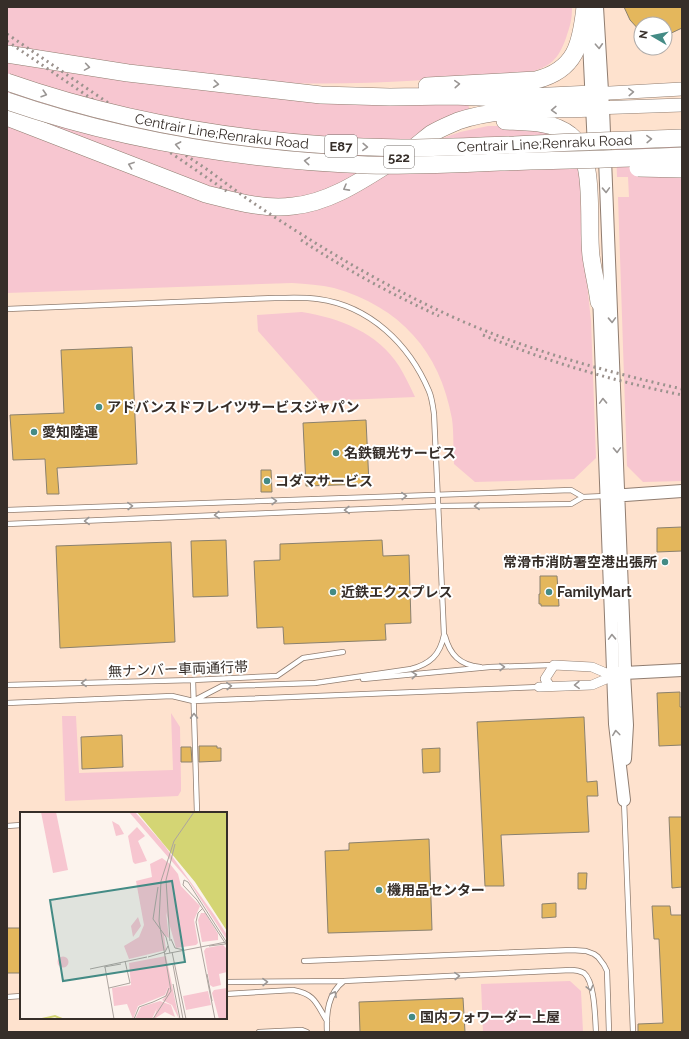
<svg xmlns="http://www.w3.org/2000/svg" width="689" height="1039" font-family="Raleway,'Noto Sans JP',sans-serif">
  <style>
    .built { fill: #fee2ce; fill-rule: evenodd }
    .green { fill: #f7c6d0 }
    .building { fill: #e4b75c; stroke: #8b816e }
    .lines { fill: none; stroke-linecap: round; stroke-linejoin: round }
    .service-casing { stroke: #907d70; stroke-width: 6 }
    .minor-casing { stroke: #907d70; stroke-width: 10 }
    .tertiary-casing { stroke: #907d70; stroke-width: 14 }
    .secondary-casing { stroke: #907d70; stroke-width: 14 }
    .motorway-casing { stroke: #907d70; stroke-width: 18 }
    .service { stroke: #fff; stroke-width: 4.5 }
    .minor { stroke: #fff; stroke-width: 9 }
    .tertiary { stroke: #fff; stroke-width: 12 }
    .secondary { stroke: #fff; stroke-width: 13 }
    .motorway { stroke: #fff; stroke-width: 17 }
    .rail { stroke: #9b928d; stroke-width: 3; stroke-dasharray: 2 4; stroke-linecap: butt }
    .motorway-bridge-casing { stroke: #907d70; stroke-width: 18; stroke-linecap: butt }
    .motorway-bridge { stroke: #fff; stroke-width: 17 }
    .oneway { stroke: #9a9694 }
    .poi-dot { fill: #448b85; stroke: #fff; stroke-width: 1.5 }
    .labels { text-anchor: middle; stroke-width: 4; stroke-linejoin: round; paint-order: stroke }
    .shield { fill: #fff; stroke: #726d69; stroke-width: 1 }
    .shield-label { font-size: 13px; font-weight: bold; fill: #362e29 }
    .street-label { font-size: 14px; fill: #362e29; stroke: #fff }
    .poi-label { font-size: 14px; font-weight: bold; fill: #362e29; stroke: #fff; text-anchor: start }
    .inset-river { fill: none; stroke: #d4d574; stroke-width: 2 }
    .inset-road { fill: none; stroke: #ada49f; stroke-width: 1 }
    .view { fill: #448b85; fill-opacity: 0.15; stroke: #448b85; stroke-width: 2 }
    .inset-edge { fill: none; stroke: #362e29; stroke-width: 2 }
  </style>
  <rect width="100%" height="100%" fill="#fcf3ed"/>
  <path class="built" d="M7,7h675v1025h-675zM641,24h24v24h-24zM21,813h205v205h-205z"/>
  <path class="green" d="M7,7h565c0,14 -2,18 -6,31 -8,22 -15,28 -38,35 -92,6 -185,15 -278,8l-1,15 59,4 160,2 2,12 -49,36 22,-12 17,-6 28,-6h22l18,1 28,9 15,11 9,16 1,64 10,94 5,137 -22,21 -99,3 -21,-18c-1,-14 0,-31 -2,-45 -12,-68 -52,-112 -118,-131 -13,-3 -28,-4 -42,-5l-285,10z
    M682,144v337l-39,1 -16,-16 -9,-269h11l-1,-20h-11l-1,-31z
    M302,312c38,6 76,21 97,54 6,10 11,20 16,31l-95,4 -62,-70 -1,-16z
    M171,713l9,14 1,56v8l-3,5 -113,5 -3,-85h14l3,57 94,-3z
    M570,981l11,10 2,41h-100l-2,-48z"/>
  <path class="building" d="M624,7h58v21l-17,8v-12h-24v8l-11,-12z
    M132,347l5,117 -80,4 2,26h-12l-2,-35 -32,1 -3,-45 54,-2 -3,-63z
    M366,420l3,64 -63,2 -3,-63z
    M261,470h10l1,22h-11z
    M682,527v24l-25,1v-24z
    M226,540l2,56 -35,1 -2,-56z
    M382,540l1,16 26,-1 2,68 -26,1 1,16 -102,4 -1,-17 -26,1 -3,-67 26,-1v-16z
    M171,542l4,100 -115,6 -4,-102z
    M540,576h17l2,30h-18v-2h-2v-10h1z
    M680,692v15h2v38l-23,1 -2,-53z
    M584,717l3,65 10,-1 1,15h-11l2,36 -88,3 3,51h-19l-8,-164z
    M122,735l1,32 -41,2 -1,-32z
    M199,746h18v2h4v13l-22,1z
    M181,747h10l1,15h-11z
    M440,748v24l-17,1 -1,-24z
    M669,817h13v70l-10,1z
    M429,839l3,91 -104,3 -3,-82 24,-1v-7z
    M578,873h9l-1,16h-8z
    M556,903v14l-14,1v-14z
    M652,906h18l1,9h11v117h-44v-8l25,-1 -4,-84h-5z
    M7,928h14v45h-14z
    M463,998l2,34h-105l-1,-30z"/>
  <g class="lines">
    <defs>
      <path id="service" d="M7,309l268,-11c14,0 29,-1 43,1 52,7 91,45 111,92 3,7 4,16 5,23l10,221c-4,20 -14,29 -33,34l-96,14
        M7,510l564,-20 12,7
        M7,524l432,-18 132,-2 12,-7 22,-1
        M445,636c5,19 15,29 35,31
        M363,679l127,-12 63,-2
        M193,680l4,133
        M7,685l186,-5 84,-4 26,-18 40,-6
        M195,700l27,-14 94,-3
        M7,703l165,-7 21,5 346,-14
        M624,801l9,231
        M7,826l14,-1
        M304,961l268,-11 14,1 8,3 4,3 6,8 3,6 2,61
        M226,982l118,-1
        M226,994l67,-4c22,4 23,13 34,31
        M7,997l14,-1
        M259,1032l43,-2 5,2
        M327,1032c-1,-19 1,-39 17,-51l227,-11c5,0 9,1 13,3 11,9 11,45 12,59"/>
      <path id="minor" d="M550,686l-5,-7 9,-14 38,2 21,9
        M539,687l53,-2 21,-9"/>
      <path id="tertiary" d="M597,7l6,101 22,559 -1,6 3,52 -2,34
        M588,20l6,128
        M599,294l16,430 9,76
        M611,496l71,-5
        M618,674l6,-1 58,-3"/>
      <path id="secondary" d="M592,94l90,-5
        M593,108l89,-3"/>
      <path id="motorway" d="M7,54l121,19 193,22 69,2 61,-1 57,2 84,-4
        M427,86l109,-6c40,-10 45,-36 49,-73
        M7,117l199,77c28,7 58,16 87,12 43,-4 80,-34 116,-55 8,-5 14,-11 22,-17 8,-5 18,-9 27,-13 41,-14 92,-11 135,-13
        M505,121c21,1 48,0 65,14 27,21 17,89 21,121 2,15 6,30 8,46"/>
    </defs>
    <use href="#service" class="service-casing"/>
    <use href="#minor" class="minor-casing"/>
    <use href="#tertiary" class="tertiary-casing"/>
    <use href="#secondary" class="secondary-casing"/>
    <use href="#motorway" class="motorway-casing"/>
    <use href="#service" class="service"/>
    <use href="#minor" class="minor"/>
    <use href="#tertiary" class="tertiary"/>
    <use href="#secondary" class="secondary"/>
    <use href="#motorway" class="motorway"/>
    <path class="rail" d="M7,34c65,44 130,89 195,132 16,11 31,23 47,34 68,46 140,89 215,122 70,30 144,50 218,67
      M7,41l221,151
      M301,240c44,29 90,54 138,76
      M483,335c65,27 131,46 199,60"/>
    <defs>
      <g id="motorway-bridge">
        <path id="s1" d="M7,82c126,44 261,64 394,66 38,0 75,-2 113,-3 56,-3 112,-5 168,-7"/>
        <path d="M7,101c116,40 238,59 360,64 44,1 89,-1 133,-3 61,-2 122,-3 182,-6"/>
        <path d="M638,168l44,1"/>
      </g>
    </defs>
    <use href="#motorway-bridge" class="motorway-bridge-casing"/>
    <use href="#motorway-bridge" class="motorway-bridge"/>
  </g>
  <defs><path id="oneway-chevron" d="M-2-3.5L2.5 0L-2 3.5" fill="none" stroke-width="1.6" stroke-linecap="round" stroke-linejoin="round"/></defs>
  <g class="oneway">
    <use href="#oneway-chevron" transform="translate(599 46) rotate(87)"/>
    <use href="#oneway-chevron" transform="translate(87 67) rotate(9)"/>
    <use href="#oneway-chevron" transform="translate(216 84) rotate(6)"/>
    <use href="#oneway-chevron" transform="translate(457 84) rotate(-4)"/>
    <use href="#oneway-chevron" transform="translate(631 92) rotate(-3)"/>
    <use href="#oneway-chevron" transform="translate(44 94) rotate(17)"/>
    <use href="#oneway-chevron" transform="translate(554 110) rotate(178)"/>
    <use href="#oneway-chevron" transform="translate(649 139) rotate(-2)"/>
    <use href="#oneway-chevron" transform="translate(178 145) rotate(-169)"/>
    <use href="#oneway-chevron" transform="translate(365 147) rotate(2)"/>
    <use href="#oneway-chevron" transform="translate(307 161) rotate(-175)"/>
    <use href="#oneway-chevron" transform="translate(131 165) rotate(-160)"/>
    <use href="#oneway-chevron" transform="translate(346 188) rotate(151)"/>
    <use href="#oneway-chevron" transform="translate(606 190) rotate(88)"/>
    <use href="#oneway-chevron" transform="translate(612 320) rotate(88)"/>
    <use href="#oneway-chevron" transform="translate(603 401) rotate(-92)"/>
    <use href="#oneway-chevron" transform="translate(617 450) rotate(88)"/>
    <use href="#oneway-chevron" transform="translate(404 496) rotate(-2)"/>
    <use href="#oneway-chevron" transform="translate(274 501) rotate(-2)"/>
    <use href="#oneway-chevron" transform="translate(130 506) rotate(-2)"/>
    <use href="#oneway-chevron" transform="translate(477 506) rotate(179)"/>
    <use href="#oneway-chevron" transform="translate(347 510) rotate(178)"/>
    <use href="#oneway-chevron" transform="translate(217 515) rotate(178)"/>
    <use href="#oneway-chevron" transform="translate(87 521) rotate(178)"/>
    <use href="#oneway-chevron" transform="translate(612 637) rotate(-92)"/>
    <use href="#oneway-chevron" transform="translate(502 667) rotate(-2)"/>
    <use href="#oneway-chevron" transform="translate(414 675) rotate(-5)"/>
    <use href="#oneway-chevron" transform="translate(84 683) rotate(179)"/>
    <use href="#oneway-chevron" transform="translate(577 685) rotate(178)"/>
    <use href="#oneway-chevron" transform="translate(229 686) rotate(-3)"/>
    <use href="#oneway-chevron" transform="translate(194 716) rotate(-91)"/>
    <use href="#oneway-chevron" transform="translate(616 733) rotate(-97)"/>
    <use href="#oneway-chevron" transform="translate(457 976) rotate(-3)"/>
    <use href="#oneway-chevron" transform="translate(265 982) rotate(-1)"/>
    <use href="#oneway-chevron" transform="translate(590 988) rotate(76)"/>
    <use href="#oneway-chevron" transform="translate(334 994) rotate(-61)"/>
  </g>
  <g class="poi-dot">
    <circle cx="99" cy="407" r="4"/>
    <circle cx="34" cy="432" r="4"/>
    <circle cx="336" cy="453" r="4"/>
    <circle cx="267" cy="481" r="4"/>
    <circle cx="665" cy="562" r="4"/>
    <circle cx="333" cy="592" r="4"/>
    <circle cx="549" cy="592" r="4"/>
    <circle cx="379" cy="890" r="4"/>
    <circle cx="412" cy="1017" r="4"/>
  </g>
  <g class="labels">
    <g class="shield">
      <rect x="325" y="135" width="32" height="22" rx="3"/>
      <rect x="384" y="146" width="30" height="22" rx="3"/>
    </g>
    <g class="shield-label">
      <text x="341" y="151">E87</text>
      <text x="399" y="162">522</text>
    </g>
    <g class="street-label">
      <text dy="5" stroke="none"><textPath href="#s1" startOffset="221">Centrair Line;Renraku Road</textPath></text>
      <text dy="5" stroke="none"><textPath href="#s1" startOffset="545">Centrair Line;Renraku Road</textPath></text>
      <text transform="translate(178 669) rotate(-2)" y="5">無ナンバー車両通行帯</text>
    </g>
    <g class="poi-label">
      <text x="107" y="412">アドバンスドフレイツサービスジャパン</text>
      <text x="42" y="437">愛知陸運</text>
      <text x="344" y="458">名鉄観光サービス</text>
      <text x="275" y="486">コダマサービス</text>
      <text x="657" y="567" text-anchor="end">常滑市消防署空港出張所</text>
      <text x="341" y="597">近鉄エクスプレス</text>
      <text x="557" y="597">FamilyMart</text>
      <text x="387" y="895">機用品センター</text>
      <text x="420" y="1022">国内フォワーダー上屋</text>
    </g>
  </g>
  <g transform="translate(20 812)">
    <rect width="207" height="207" fill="#fcf3ed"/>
    <path d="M21,0h15l12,58 -15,3zM109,0h6l29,33 51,71 12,19v5l-39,-60zM92,9l7,4 5,9 -8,2zM117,15l8,9 -7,5 9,20 -12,3 -2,-2 -5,-26zM142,46l8,6 8,10 3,12 19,20 -6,14 4,23 -2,2 -20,3 -10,-36 3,26 -5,-3 2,15 -37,9 -5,-13 15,-9 5,-12 -8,-44 16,-4 -2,-13zM181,101h4l13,21v6l-16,2 -4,-22zM118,105l3,9 -8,11 -2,-11zM203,133l4,4v23l-8,2 2,11 -8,2 -3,-2 -6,-34 2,-3zM146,144l13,63 -7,-14 -10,-5 3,-3 4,-12 -4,10 -27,11 -5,13 -6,-15 -13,2 -2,-18 19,-3 -2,-22zM37.5 150a5.5 5.5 0 1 1 11 0a5.5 5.5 0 1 1-11 0ZM207,176v30l-8,1 -7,-26 2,-3zM188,179l3,14 -25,5 -3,-14zM140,189l11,4 4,12 -10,-5 -11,7 3,-11 -5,11h-17l6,-12z" fill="#f7c6d0"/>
    <path d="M117,0h90v119l-32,-49z" fill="#d4d574"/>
    <path class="inset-river" d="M22,207l13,-3 7,3"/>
    <path class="inset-road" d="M138,75l-5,32 13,18 4,16M183,96l-5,5 -2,9 19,97M151,127l4,9 9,2M150,129l-4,-61 9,-36M207,131l-39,-61 -4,-2 -1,5 14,15 30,46M189,134l16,-2M152,140l14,67M145,142l61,-12M128,145l17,-5 3,-6M153,153l10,54M84,155l17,-3M85,155l9,52M70,157l57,-12M187,162l5,27M153,172l7,35M89,176l21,-5 -5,-22M133,190l13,-6 3,-8M114,207l5,-12 14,-5M133,207l18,-28 -12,-70 2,-40 13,-40 20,-29"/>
    <path class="view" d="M152,69l13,81 -122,19 -13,-81z"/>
    <rect width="207" height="207" class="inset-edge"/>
  </g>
  <rect width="689" height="1039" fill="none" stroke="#362e29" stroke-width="16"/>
  <g transform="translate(653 36) rotate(279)"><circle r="19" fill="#ffffff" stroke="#afaba9"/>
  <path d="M0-3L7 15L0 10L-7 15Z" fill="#448b85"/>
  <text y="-6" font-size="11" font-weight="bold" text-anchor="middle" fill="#362e29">N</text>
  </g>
</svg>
